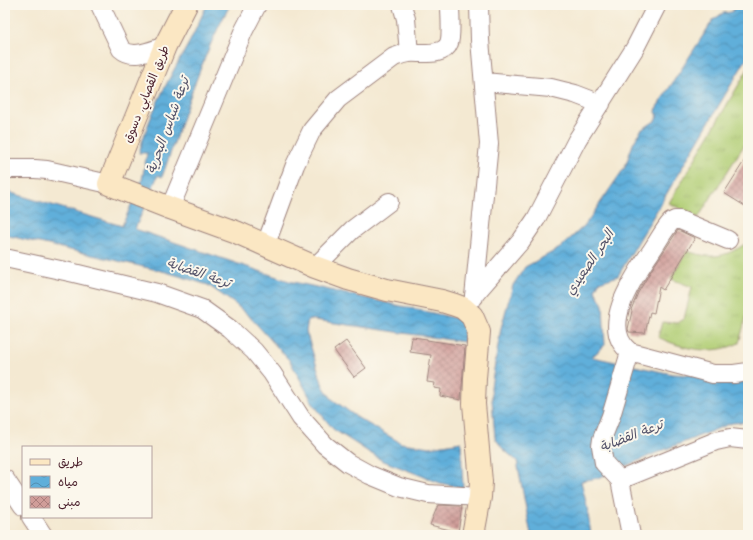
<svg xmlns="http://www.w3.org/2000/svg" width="753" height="540" font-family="'Architects Daughter','Playpen Sans Arabic',sans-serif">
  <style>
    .grass { fill: url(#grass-tufts); stroke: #7e7650 }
    .water { fill: url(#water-waves); stroke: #556782 }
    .building { fill: url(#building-cross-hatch) }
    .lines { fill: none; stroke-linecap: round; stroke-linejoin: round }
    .street-casing { stroke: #9f847e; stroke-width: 20 }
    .secondary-casing { stroke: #9f847e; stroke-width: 24 }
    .street { stroke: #fff; stroke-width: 18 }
    .secondary { stroke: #fbe7c3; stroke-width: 22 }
    .rail { stroke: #4a1f2b; stroke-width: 3 }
    .labels { text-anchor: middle; stroke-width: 4; stroke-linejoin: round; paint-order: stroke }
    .street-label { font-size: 12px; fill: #4a1f2b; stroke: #fbf7ec }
    .water-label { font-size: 13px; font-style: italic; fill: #525168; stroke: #fbf7ec }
  </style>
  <defs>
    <pattern id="grass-tufts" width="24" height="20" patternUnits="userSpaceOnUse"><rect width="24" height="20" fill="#b1ce75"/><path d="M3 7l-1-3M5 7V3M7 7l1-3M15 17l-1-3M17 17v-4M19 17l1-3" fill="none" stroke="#9ab065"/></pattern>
    <pattern id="water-waves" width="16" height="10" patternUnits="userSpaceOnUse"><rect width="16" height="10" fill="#60afda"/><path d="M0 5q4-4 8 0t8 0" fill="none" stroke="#518eb1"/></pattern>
    <pattern id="building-cross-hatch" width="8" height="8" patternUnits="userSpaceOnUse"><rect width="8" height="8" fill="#d09d99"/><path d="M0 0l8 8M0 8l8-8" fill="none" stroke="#ab7f7d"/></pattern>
  </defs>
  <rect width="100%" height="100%" fill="#fbf7ec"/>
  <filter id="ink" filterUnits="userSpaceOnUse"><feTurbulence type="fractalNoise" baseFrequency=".025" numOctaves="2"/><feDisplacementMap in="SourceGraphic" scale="8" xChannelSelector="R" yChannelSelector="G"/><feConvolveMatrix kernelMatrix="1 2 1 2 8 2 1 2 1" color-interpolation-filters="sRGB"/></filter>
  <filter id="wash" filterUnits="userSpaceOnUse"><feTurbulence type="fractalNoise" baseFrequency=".012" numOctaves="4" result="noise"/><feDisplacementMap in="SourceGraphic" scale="16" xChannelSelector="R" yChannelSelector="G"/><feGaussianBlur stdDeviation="0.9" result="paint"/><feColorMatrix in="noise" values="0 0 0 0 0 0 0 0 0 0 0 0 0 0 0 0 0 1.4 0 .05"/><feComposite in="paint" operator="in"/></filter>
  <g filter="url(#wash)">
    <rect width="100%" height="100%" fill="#f4e9d2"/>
    <path class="grass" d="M748,69v70l-50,79 -29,-15z
      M748,242v68l-9,33c-26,13 -57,6 -81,-6l4,-15 16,1 6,-4 8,-32 -21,-8 16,-28c26,9 39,6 61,-9z"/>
    <path class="water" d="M207,5h23c-30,54 -47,114 -68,172l-4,-2 -23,54 154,52 175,39v22l-156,-23 -2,12 17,55 9,13 26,19 43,25 29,4 31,-5 2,46 -23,-5 -59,-23 -48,-31 -19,-24 -24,-44 -41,-45 -14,-12 -27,-19 -42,-13 -161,-37v-44l117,35 20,-46 5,-27h-8c9,-35 27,-70 45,-101 9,-15 15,-31 23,-47z
      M736,5h12v51l-130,220 -19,6 -4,8 8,15 2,40 -13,12 80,17 76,3v45l-16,1 -78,31 -56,24 -17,3 6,26 4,28h-60l-14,-74 -14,-12 -8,-11 -4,-51 10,-59 12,-43 12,-18 35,-19 25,-23 40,-58 8,-23 8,-14 14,-9 3,-5 -2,-4 1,-5 56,-87 10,-7 9,-1z"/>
    <g id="blocks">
      <path class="building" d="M748,155v53l-24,-15z
        M678,230l17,8 -32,52 -4,-3 -5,26 -4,-1 -5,21 -16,-1 -1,-3 4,-18 -1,-1 7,-17 14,-24z
        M412,337l15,2v1l38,6 -4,54 -21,-4 1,-7 -7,-1 1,-5 -8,-1 4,-27 -21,-3z
        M346,341l20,27 -12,9 -20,-27z
        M438,505l24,1 -4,26 -28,-7z"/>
    </g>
  </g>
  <g filter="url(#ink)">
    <use href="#blocks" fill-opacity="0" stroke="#9f847e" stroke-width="1"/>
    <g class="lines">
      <defs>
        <path id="street" d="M100,5l21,44c12,11 31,1 44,-3
          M402,5l4,14 3,34
          M484,82l67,6 24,6 26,10
          M5,169h30l12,1 62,14
          M170,208l73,-176 14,-27
          M728,240l-48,-20h-5l-4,2c-8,9 -14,21 -21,31 -16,24 -52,75 -20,99l83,22h21l14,-2
          M266,244l29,-79 17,-35 26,-31 56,-42c5,-2 9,-3 15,-4 11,-1 35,4 40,-10 3,-7 1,-29 1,-38
          M5,258l69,15 83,20 45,16 28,20 24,22 18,22 29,45 24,27 23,18 22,12 29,12 29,7 52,3
          M315,267l37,-37 37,-28
          M474,295l47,-54 15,-22 41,-79 58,-92 22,-43
          M474,297l15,-153 -9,-104 -1,-35
          M630,352l-19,64 -9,23 -1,7 3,17 16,17 11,55
          M5,479l18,27
          M620,480l96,-39 14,-3 18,2
          M31,517l12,18"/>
        <path id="secondary" d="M186,5l-21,41 -56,138 61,24 66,24 79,35 33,12 39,11 55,11 13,4 8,3 9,8 7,16 -4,46 -1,26 7,78 -1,15 -7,38"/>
      </defs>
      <use href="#street" class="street-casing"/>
      <use href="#secondary" class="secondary-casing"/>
      <use href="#street" class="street"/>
      <use href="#secondary" class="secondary"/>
      <path class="rail" d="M738,5l10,6"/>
    </g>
  </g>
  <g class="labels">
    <g class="street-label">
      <text transform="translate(146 94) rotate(-68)" y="4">طريق القصابي, دسوق</text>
    </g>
    <g class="water-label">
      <text transform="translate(167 125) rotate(-70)" y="5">ترعة شباس البحرية</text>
      <text transform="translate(589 262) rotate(-56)" y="5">البحر الصعيدي</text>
      <text transform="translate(199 272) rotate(19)" y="5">ترعة القضابة</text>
      <text transform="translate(631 435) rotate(-21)" y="5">ترعة القضابة</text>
    </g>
  </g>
  <rect width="753" height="540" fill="none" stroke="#fbf7ec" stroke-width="20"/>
  <rect x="22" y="446" width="130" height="72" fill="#fbf7ec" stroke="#b4a19f"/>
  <rect x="30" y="459" width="20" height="6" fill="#fbe7c3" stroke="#b4a19f"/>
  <text x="58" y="466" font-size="12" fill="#4a1f2b">طريق</text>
  <rect x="30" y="476" width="20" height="12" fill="url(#water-waves)" stroke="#b4a19f"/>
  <text x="58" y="486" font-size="12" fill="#4a1f2b">مياه</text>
  <rect x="30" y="496" width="20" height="12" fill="url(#building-cross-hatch)" stroke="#b4a19f"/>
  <text x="58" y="506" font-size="12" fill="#4a1f2b">مبنى</text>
</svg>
